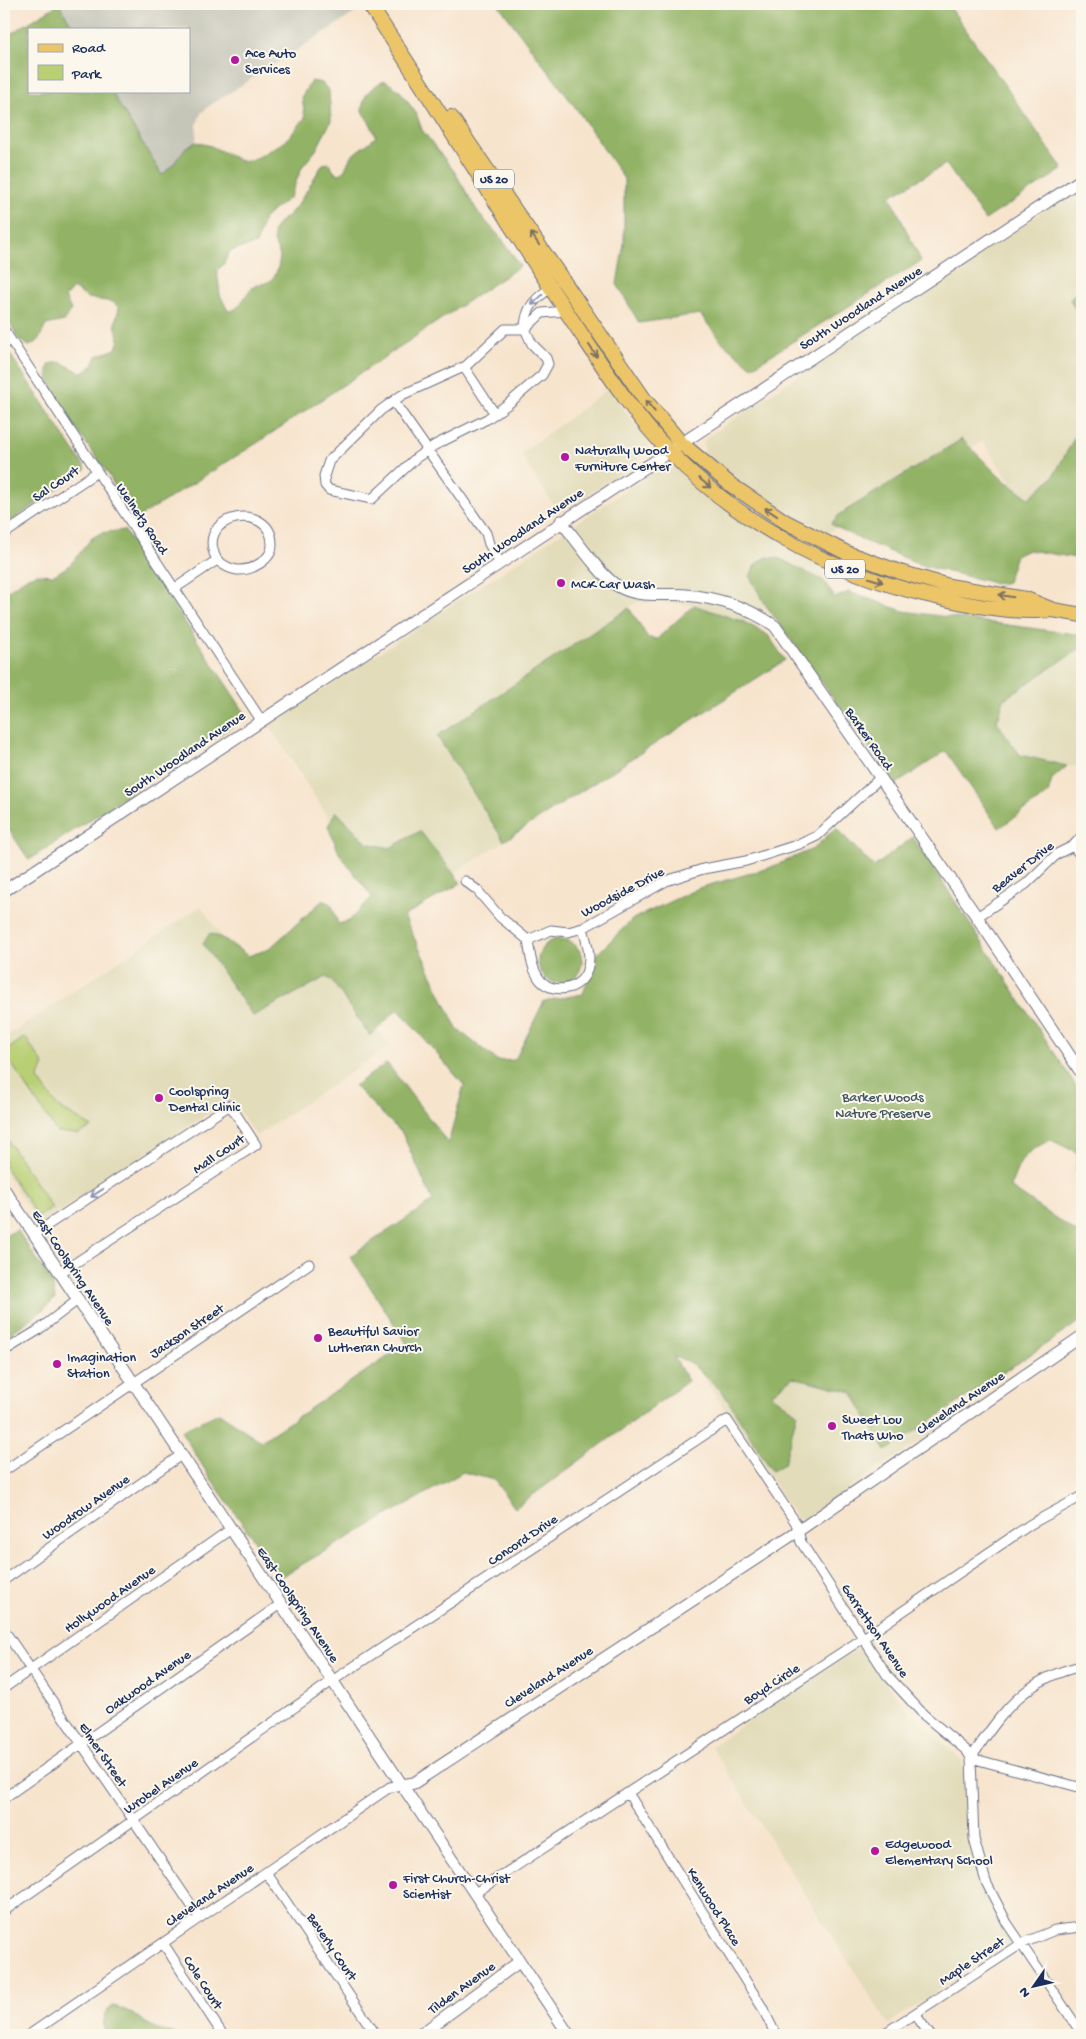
<svg xmlns="http://www.w3.org/2000/svg" width="1086" height="2039" font-family="'Gochi Hand',sans-serif">
  <style>
    .built { fill: #e2dcba }
    .industrial { fill: #c5c5b8 }
    .green { fill: #b8cf73; stroke: #6a7f68 }
    .forest { fill: #92b265; stroke: #567062 }
    .lines { fill: none; stroke-linecap: round; stroke-linejoin: round }
    .minor-casing { stroke: #686e85; stroke-width: 11 }
    .tertiary-casing { stroke: #686e85; stroke-width: 13 }
    .primary-casing { stroke: #686e85; stroke-width: 16 }
    .minor { stroke: #fff; stroke-width: 9 }
    .tertiary { stroke: #fff; stroke-width: 11 }
    .primary { stroke: #edc569; stroke-width: 14 }
    .oneway { stroke: #797263 }
    .oneway2 { stroke: #8d97ae }
    .poi-dot { fill: #b5179e; stroke: #fbf7ec; stroke-width: 2 }
    .labels { text-anchor: middle; stroke-width: 4; stroke-linejoin: round; paint-order: stroke }
    .shield { fill: #fbf7ec; stroke: #5e6b89; stroke-width: 1 }
    .shield-label { font-size: 12px; font-weight: bold; fill: #1b2f5e }
    .poi-label { font-size: 14px; fill: #1b2f5e; stroke: #fbf7ec; text-anchor: start }
    .street-label { font-size: 14px; fill: #1b2f5e; stroke: #fbf7ec }
    .park-label { font-size: 14px; fill: #425763; stroke: #fbf7ec }
  </style>
  <rect width="100%" height="100%" fill="#fbf7ec"/>
  <filter id="ink" filterUnits="userSpaceOnUse"><feTurbulence type="fractalNoise" baseFrequency=".02" numOctaves="2"/><feDisplacementMap in="SourceGraphic" scale="10" xChannelSelector="R" yChannelSelector="G"/><feConvolveMatrix kernelMatrix="1 2 1 2 8 2 1 2 1" color-interpolation-filters="sRGB"/></filter>
  <filter id="wash" filterUnits="userSpaceOnUse"><feTurbulence type="fractalNoise" baseFrequency=".0096" numOctaves="4" result="noise"/><feDisplacementMap in="SourceGraphic" scale="20" xChannelSelector="R" yChannelSelector="G"/><feGaussianBlur stdDeviation="1.12" result="paint"/><feColorMatrix in="noise" values="0 0 0 0 0 0 0 0 0 0 0 0 0 0 0 0 0 1.4 0 .05"/><feComposite in="paint" operator="in"/></filter>
  <g filter="url(#wash)">
    <rect width="100%" height="100%" fill="#f7e4cd"/>
    <path class="built" d="M1082,185v287l-54,37 -45,-68 -156,92 -79,-43 -42,-33 -3,-14 4,-6z
      M608,389l41,53 -4,12 -11,10 -75,50 -38,-60z
      M671,464l10,4 142,98 1,15 -46,-23 -28,19 17,30 -23,15 -50,-17 -57,-3 -200,134 67,105 -114,73 -121,-189 388,-255z
      M1082,647v120l-15,-1 -47,-11 -23,-33 7,-23z
      M201,906l67,102 65,-40 57,78 -134,90 -25,-38 -192,127 -35,-54v-133z
      M824,1264l112,166 -133,89 -7,-2 -109,-165z
      M860,1647l21,31 30,35 51,48 7,73 5,33 12,31 25,44 -123,82 -177,-278z"/>
    <path class="industrial" d="M59,4h298l4,5 -152,97 -8,7 -4,11 -1,18 -10,5 -13,18 -11,11 -51,-85h78v-62h-115z"/>
    <path class="green" d="M25,1037l19,28 -6,14 20,28 34,20 -14,7 -21,-2 -46,-69 -7,-1v-10z
      M4,1135l48,73 -14,9 -34,-52z"/>
    <path class="forest" d="M59,4l15,25h-45v62h82l51,84 11,-10 13,-18 10,-5 15,4 30,15 12,-1 33,-19 19,-23 -3,-22 9,-15 11,2 7,8 2,30 -15,29 -14,17 -12,30 -26,21 -8,26 -26,7 -7,14 -6,5 3,25 8,16c13,0 15,-15 24,-23 6,-5 16,-3 21,-10 5,-6 6,-15 7,-22 -17,-35 2,-29 18,-52 9,-12 16,-27 25,-40l6,-1 5,9 6,2c7,-4 6,-10 11,-17 6,-8 18,-12 25,-21l-5,-11 -9,-14c2,-17 7,-23 23,-30l14,9 17,23 6,17 32,41 25,43 23,25 18,27 -263,177 -124,78c-9,-14 -15,-29 -23,-44 -12,-21 -74,-92 -60,-113l10,-2 20,10h5l8,-7 4,-9 19,-7 3,-10 -4,-15 4,-16 -6,-6 -25,-4 -15,-10 -8,9 6,13 -7,11 -18,4 -8,16 -9,5 -10,-6 -15,-29v-273z
      M498,4h450l115,165 -78,51 -39,-56 -56,32 31,65 -169,106 -31,-26 -21,-27 -61,9 -22,-39 7,-41v-64l-46,-68z
      M1073,295h9v25l-12,-20z
      M4,345l82,124 -82,57z
      M1082,424v135l-53,-9 -13,5 -9,27 -8,2 -75,-18 -69,-29 -24,-13 9,-10 122,-75 39,39 28,20 24,-21z
      M124,530l123,186 -218,144 -23,-35 -2,1v-233l24,-16 9,-3 17,1 16,-10 22,-27 9,-5z
      M767,557l11,1 46,23 11,17 14,-6 54,19 179,24v12l-78,52 -7,23 23,33 47,11 -15,13 -4,15 -49,34 -53,-77 -50,33 -129,-177 -17,-30 5,-12z
      M694,605l50,17 24,13 17,25 -281,181 -67,-105 192,-128 19,30 9,1z
      M336,811l31,32 23,5 30,-17 41,52 -57,33 53,113 41,32 17,-1 29,-59 39,-7 13,-39 37,-36 66,-31 73,-21 41,-18 23,-21 38,39 39,-30 169,258v79l-6,-5 2,-16 -27,-13c-29,13 -30,19 -41,47l69,47 3,-2v88l-196,131 -34,-59 -59,-15 -22,17 26,19 -13,51 -12,7 -50,-80 -34,-30 -14,-4 14,24 -173,127 -21,-28 -31,-8 -183,105 -73,-104 -26,-42 38,-18 42,28 146,-97 -57,-88 83,-55 -31,-68 -48,-47 33,-23 61,80 16,-58 -66,-76 -28,27 -38,-55 -6,-4 -73,39 -50,-72 7,-11 16,7 22,16 21,-7 54,-49 9,5 6,19 11,-3 23,-24 -33,-44 -11,-27z
      M538 961a22 22 0 1 1 44 0a22 22 0 1 1-44 0Z
      M17,1230l35,52 3,17 -13,12 -37,26 -1,-101z
      M112,2006c18,2 30,17 46,23 7,3 13,2 19,6h-71c-4,-9 -3,-23 6,-29z"/>
  </g>
  <g filter="url(#ink)">
    <g class="lines">
      <defs>
        <path id="minor" d="M505,329h20l7,15 14,14 2,6 -6,11 -34,29 -21,15 -52,26 -19,13 -44,41 -43,-9 -4,-5 -1,-9 5,-15 52,-51 21,-15 64,-29z
          M525,329c0,-22 11,-31 28,-43
          M525,329l17,-16 24,-2
          M4,330l257,390
          M464,367l31,47
          M394,402l92,131 3,11 11,19
          M4,534l93,-62
          M174,589l43,-29c6,5 12,9 20,10 14,1 35,-10 35,-25 1,-45 -80,-32 -55,15
          M1073,846l9,11
          M465,881l12,9 23,27 28,23 23,-10 17,2 15,-4 83,-47 37,-12 43,-8 54,-17 17,-8 63,-58
          M977,917l49,-33 31,-30 16,-8 9,-10
          M528,940c2,13 3,26 10,37 12,19 43,14 49,-7 5,-13 -1,-30 -4,-42
          M34,1234l196,-129 26,40 -196,128
          M4,1351l33,-20 42,-32
          M4,1471l305,-207
          M4,1580l177,-125
          M4,1630l196,288
          M1082,1666c-57,12 -80,46 -111,92l111,30
          M4,1688l227,-159
          M628,1793l134,214 14,28
          M4,1798l277,-194
          M266,1872l110,163
          M475,1893l387,-254 169,-115 51,-28
          M4,1911l328,-230 395,-261 69,103 5,19 86,133 37,40 43,36 4,7 3,81 12,43 21,41 75,111
          M163,1943l60,92
          M915,2014l15,21
          M29,2035l361,-248 12,-2
          M882,2035l139,-91 34,-14 27,-3"/>
        <path id="tertiary" d="M561,521c14,17 38,53 55,64 22,14 46,8 70,10 32,3 63,13 89,31l202,291 105,157
          M4,891l1078,-712
          M4,1189l565,846
          M402,1785l12,-2 384,-252 284,-195
          M420,2035l99,-73"/>
        <path id="primary" d="M369,4c68,102 131,208 199,310 32,47 61,96 101,137 67,70 160,120 254,143 42,10 86,20 130,16
          M451,117l194,283 36,43 50,42 55,37 61,31 56,20 46,13 77,13 27,11 29,5"/>
      </defs>
      <use href="#minor" class="minor-casing"/>
      <use href="#tertiary" class="tertiary-casing"/>
      <use href="#primary" class="primary-casing"/>
      <use href="#minor" class="minor"/>
      <use href="#tertiary" class="tertiary"/>
      <use href="#primary" class="primary"/>
    </g>
    <defs><path id="oneway-shaft" d="M-6 0H5M1.5-3L5.5 0L1.5 3" fill="none" stroke-width="1.6" stroke-linecap="round" stroke-linejoin="round" transform="scale(1.25)"/></defs>
    <g class="oneway">
      <use href="#oneway-shaft" transform="translate(535 239) rotate(-124)"/>
      <use href="#oneway-shaft" transform="translate(593 351) rotate(56)"/>
      <use href="#oneway-shaft" transform="translate(650 406) rotate(-130)"/>
      <use href="#oneway-shaft" transform="translate(705 483) rotate(40)"/>
      <use href="#oneway-shaft" transform="translate(771 512) rotate(-146)"/>
      <use href="#oneway-shaft" transform="translate(876 580) rotate(18)"/>
      <use href="#oneway-shaft" transform="translate(1006 596) rotate(-171)"/>
    </g>
    <g class="oneway2">
      <use href="#oneway-shaft" transform="translate(537 300) rotate(137)"/>
      <use href="#oneway-shaft" transform="translate(97 1193) rotate(147)"/>
    </g>
  </g>
  <g class="poi-dot">
    <circle cx="235" cy="60" r="5"/>
    <circle cx="565" cy="457" r="5"/>
    <circle cx="561" cy="583" r="5"/>
    <circle cx="159" cy="1098" r="5"/>
    <circle cx="318" cy="1338" r="5"/>
    <circle cx="57" cy="1364" r="5"/>
    <circle cx="832" cy="1426" r="5"/>
    <circle cx="875" cy="1851" r="5"/>
    <circle cx="393" cy="1885" r="5"/>
  </g>
  <g class="labels">
    <g class="shield">
      <rect x="474" y="169.5" width="40" height="19" rx="4"/>
      <rect x="825" y="559.5" width="40" height="19" rx="4"/>
    </g>
    <g class="shield-label">
      <text x="494" y="183">US 20</text>
      <text x="845" y="573">US 20</text>
    </g>
    <g class="poi-label">
      <text x="245" y="57">Ace Auto<tspan x="245" dy="16">Services</tspan></text>
      <text x="575" y="454">Naturally Wood<tspan x="575" dy="16">Furniture Center</tspan></text>
      <text x="571" y="588">MCK Car Wash</text>
      <text x="169" y="1095">Coolspring<tspan x="169" dy="16">Dental Clinic</tspan></text>
      <text x="328" y="1335">Beautiful Savior<tspan x="328" dy="16">Lutheran Church</tspan></text>
      <text x="67" y="1361">Imagination<tspan x="67" dy="16">Station</tspan></text>
      <text x="842" y="1423">Sweet Lou<tspan x="842" dy="16">Thats Who</tspan></text>
      <text x="885" y="1848">Edgewood<tspan x="885" dy="16">Elementary School</tspan></text>
      <text x="403" y="1882">First Church-Christ<tspan x="403" dy="16">Scientist</tspan></text>
    </g>
    <g class="street-label">
      <text transform="translate(860 307) rotate(-33)" y="5">South Woodland Avenue</text>
      <text transform="translate(55 483) rotate(-34)" y="5">Sal Court</text>
      <text transform="translate(143 518) rotate(56)" y="5">Welnetz Road</text>
      <text transform="translate(522 530) rotate(-34)" y="5">South Woodland Avenue</text>
      <text transform="translate(870 738) rotate(55)" y="5">Barker Road</text>
      <text transform="translate(184 753) rotate(-34)" y="5">South Woodland Avenue</text>
      <text transform="translate(1022 866) rotate(-38)" y="5">Beaver Drive</text>
      <text transform="translate(622 891) rotate(-28)" y="5">Woodside Drive</text>
      <text transform="translate(218 1153) rotate(-34)" y="5">Mall Court</text>
      <text transform="translate(74 1267) rotate(56)" y="5">East Coolspring Avenue</text>
      <text transform="translate(186 1330) rotate(-34)" y="5">Jackson Street</text>
      <text transform="translate(960 1402) rotate(-34)" y="5">Cleveland Avenue</text>
      <text transform="translate(85 1506) rotate(-35)" y="5">Woodrow Avenue</text>
      <text transform="translate(522 1539) rotate(-34)" y="5">Concord Drive</text>
      <text transform="translate(109 1598) rotate(-35)" y="5">Hollywood Avenue</text>
      <text transform="translate(299 1604) rotate(56)" y="5">East Coolspring Avenue</text>
      <text transform="translate(876 1630) rotate(56)" y="5">Garrettson Avenue</text>
      <text transform="translate(548 1676) rotate(-33)" y="5">Cleveland Avenue</text>
      <text transform="translate(147 1681) rotate(-35)" y="5">Oakwood Avenue</text>
      <text transform="translate(771 1683) rotate(-33)" y="5">Boyd Circle</text>
      <text transform="translate(104 1754) rotate(56)" y="5">Elmer Street</text>
      <text transform="translate(160 1785) rotate(-35)" y="5">Wrobel Avenue</text>
      <text transform="translate(209 1894) rotate(-34)" y="5">Cleveland Avenue</text>
      <text transform="translate(715 1906) rotate(58)" y="5">Kenwood Place</text>
      <text transform="translate(333 1946) rotate(56)" y="5">Beverly Court</text>
      <text transform="translate(971 1960) rotate(-34)" y="5">Maple Street</text>
      <text transform="translate(204 1982) rotate(57)" y="5">Cole Court</text>
      <text transform="translate(461 1987) rotate(-36)" y="5">Tilden Avenue</text>
    </g>
    <g class="park-label">
      <text x="883" y="1101">Barker Woods<tspan x="883" dy="16">Nature Preserve</tspan></text>
    </g>
  </g>
  <rect width="1086" height="2039" fill="none" stroke="#fbf7ec" stroke-width="20"/>
  <rect x="28" y="28" width="162" height="65" fill="#fbf7ec" stroke="#a1a7b3"/>
  <rect x="38" y="44" width="25" height="8" fill="#edc569" stroke="#a1a7b3"/>
  <text x="72" y="52" font-size="15" fill="#1b2f5e">Road</text>
  <rect x="38" y="65" width="25" height="15" fill="#b8cf73" stroke="#a1a7b3"/>
  <text x="72" y="78" font-size="15" fill="#1b2f5e">Park</text>
  <g transform="translate(1034 1986) rotate(236)" stroke="#fbf7ec" stroke-width="4" paint-order="stroke">
  <path d="M0-4L9 19L0 12L-9 19Z" fill="#1b2f5e"/>
  <text y="-8" font-size="14" font-weight="bold" text-anchor="middle" fill="#1b2f5e">N</text>
  </g>
</svg>
